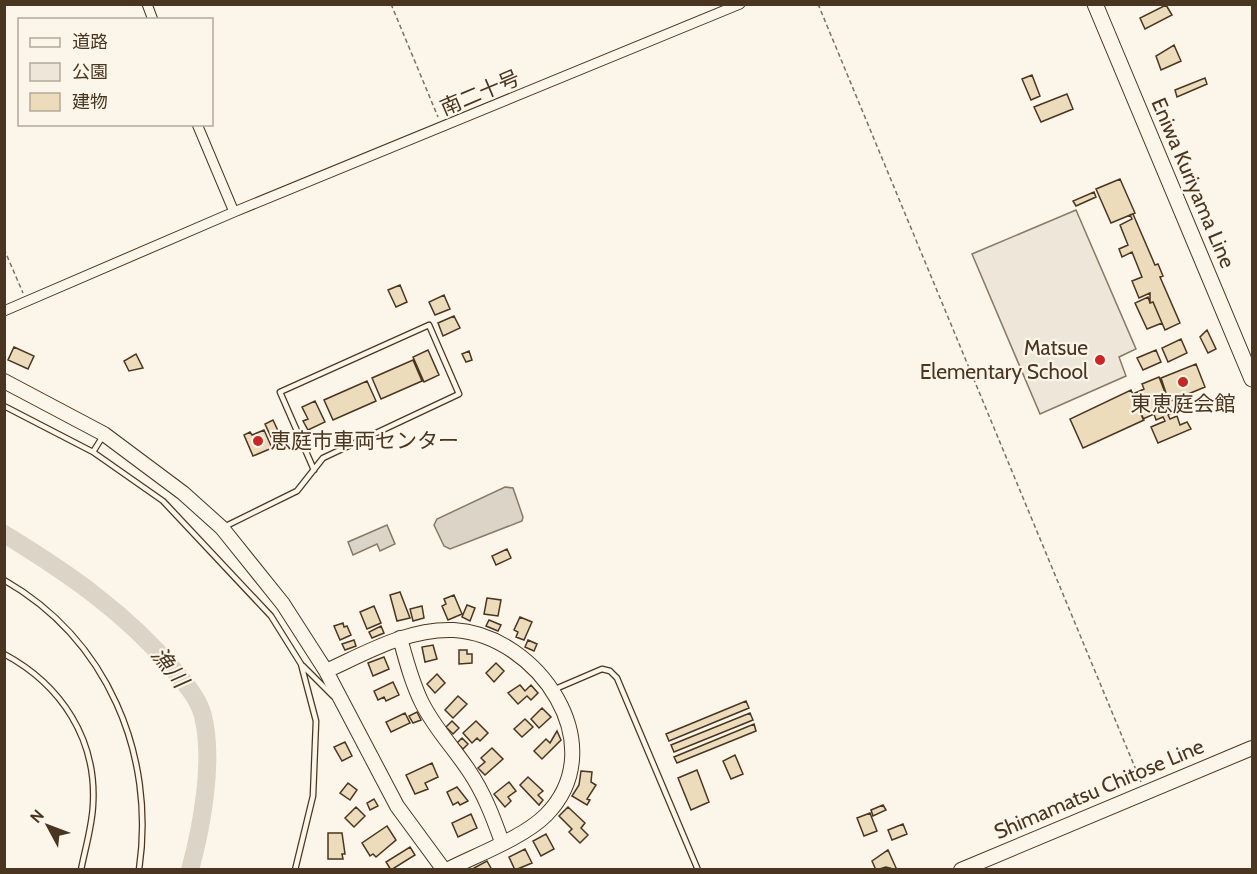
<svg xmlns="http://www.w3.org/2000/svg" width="1257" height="874" font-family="Cabin,'Noto Sans JP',sans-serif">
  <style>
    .green { fill: #ede6d9; stroke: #887966; stroke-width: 1.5 }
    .water { fill: #dcd4c6; stroke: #887966; stroke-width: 1.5 }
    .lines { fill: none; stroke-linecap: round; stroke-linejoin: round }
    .river { stroke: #dcd4c6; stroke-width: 18 }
    .building { fill: #ecdcbc; stroke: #4a3520; stroke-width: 1.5 }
    .lane-casing { stroke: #4a3520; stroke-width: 7 }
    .street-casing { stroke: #4a3520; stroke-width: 11 }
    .secondary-casing { stroke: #4a3520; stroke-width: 16 }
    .primary-casing { stroke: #4a3520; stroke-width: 17 }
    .path { stroke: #7f6f5c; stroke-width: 1.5; stroke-dasharray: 4.5 3; stroke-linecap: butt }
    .lane { stroke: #fbf6e9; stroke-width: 4.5 }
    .street { stroke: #fbf6e9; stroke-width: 9 }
    .secondary { stroke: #fbf6e9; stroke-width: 14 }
    .primary { stroke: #fbf6e9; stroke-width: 15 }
    .poi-dot { fill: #c62828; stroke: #fbf6e9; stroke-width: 2 }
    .labels { text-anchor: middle; stroke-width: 4.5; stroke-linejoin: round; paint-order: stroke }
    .street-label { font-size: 21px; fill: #4a3520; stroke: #fbf6e9 }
    .poi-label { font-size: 21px; fill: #4a3520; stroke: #fbf6e9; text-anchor: end }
    .water-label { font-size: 22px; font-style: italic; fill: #4a3520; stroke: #fbf6e9 }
  </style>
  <rect width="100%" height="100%" fill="#fbf6e9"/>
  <path class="green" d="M1076,210l60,139 -17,8 7,19 -86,38 -68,-160z"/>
  <path class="water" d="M505,487l8,1 10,29 -1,4 -72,28 -6,-3 -10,-21 3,-6z
    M387,525l8,19 -15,7 -3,-7 -24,11 -5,-13z"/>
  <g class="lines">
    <path class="river" d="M4,534c64,39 122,79 170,136 11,13 25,29 29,46 11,45 -1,110 -13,154"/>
  </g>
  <path class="building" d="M1166,5l6,10 -27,14 -5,-11z
    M1174,45l7,16 -20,9 -5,-14z
    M1032,75l8,21 -9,4 -9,-21z
    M1205,78l2,6 -30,13 -2,-7z
    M1067,94l6,15 -32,13 -7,-15z
    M1120,179l15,34 -24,10 -15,-34z
    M1094,192l2,5 -20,9 -3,-5z
    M1133,214l22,51 3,-1 5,12 -3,1 20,46 -15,7 -12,-28 -3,1v-10l-11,5 -7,-17 10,-4 -10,-25 -10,5 -3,-8 9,-4 -8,-20 12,-6 -2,-4z
    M400,285l7,17 -11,5 -8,-17z
    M444,295l6,14 -15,6 -6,-13z
    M1148,297l2,6 3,-1 9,21 -15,6 -12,-26z
    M454,316l6,12 -17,8 -5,-13z
    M1207,330l9,19 -8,4 -8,-16z
    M1181,339l6,14 -19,9 -6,-14z
    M14,347l20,9 -6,13 -20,-9z
    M428,350l11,25 -15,7 -11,-25z
    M1156,350l5,12 -18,8 -6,-12z
    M469,351l3,9 -6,2 -4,-8z
    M136,354l7,14 -14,3 -5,-10z
    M413,360l9,21 -41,18 -9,-21z
    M1196,364l9,23 -36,15 -8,-24z
    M1159,377l14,36 -5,2 2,4 7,-3 3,9 7,-3 4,7 -33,14 -7,-16 14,-6 -2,-4 -7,3 -2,-6 -11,5 -10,-25 11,-5 -2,-5z
    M367,381l9,20 -43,19 -9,-20z
    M1131,390l13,30 -61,28 -13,-29z
    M315,401l10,21 -17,8 -5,-9 5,-2 -6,-12z
    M273,420l6,13 -8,4 -6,-13z
    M264,430l8,18 -19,8 -9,-21 6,-3 2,3z
    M507,549l4,9 -15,7 -4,-9z
    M400,592l10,26 -13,3 -7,-26z
    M454,595l8,19 -14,6 -6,-14 4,-2 -2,-5z
    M487,598l14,2 -3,16 -14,-2z
    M467,605l8,3 -5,13 -8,-4z
    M374,606l7,17 -14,6 -7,-17z
    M422,606l2,12 -11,3 -3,-12z
    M520,617l12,5 -8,18 -8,-3 2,-5 -4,-2z
    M489,620l12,5 -3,6 -12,-5z
    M343,623l1,4 3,-1 4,9 -11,5 -6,-14z
    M381,626l3,7 -12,5 -3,-6z
    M354,640l2,6 -11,4 -3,-6z
    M528,640l9,4 -3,7 -9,-4z
    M433,645l4,14 -12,3 -3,-15z
    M459,650h8v4h5v9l-13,1z
    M384,657l5,12 -16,7 -5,-13z
    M496,663l8,8 -10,11 -8,-9z
    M437,674l8,9 -10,10 -8,-9z
    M393,682l6,13 -13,6 -2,-4 -6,3 -4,-9z
    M520,685l5,6 6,-6 7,8 -7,7 -4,-4 -9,8 -10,-11z
    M458,696l9,8 -14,14 -8,-8z
    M746,701l3,7 -80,33 -3,-7z
    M542,708l9,9 -12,11 -8,-9z
    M417,712l4,8 -8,3 -4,-7z
    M405,713l5,10 -19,9 -5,-10z
    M750,713l3,7 -79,32 -3,-7z
    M525,719l8,8 -11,10 -8,-8z
    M452,721l7,7 -6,6 -7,-7z
    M476,721l12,12 -8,8 -3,-3 -5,5 -9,-10z
    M754,724l2,7 -79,32 -3,-6z
    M557,731l4,9 -19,19 -8,-8 12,-12 4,4z
    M462,738l6,6 -5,5 -6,-6z
    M345,742l7,14 -10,5 -8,-14z
    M492,748l11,11 -18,16 -7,-7 7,-6 -4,-4z
    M735,755l8,19 -12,5 -8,-18z
    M432,763l6,14 -13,6 3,6 -13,5 -9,-19z
    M697,770l12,32 -18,8 -13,-32z
    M581,771l11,1 -1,10 5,3 -9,14 3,1 -3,5 -15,-9 7,-11z
    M528,777l15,14 -5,4 5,5 -4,5 -19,-20z
    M509,782l7,9 -8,6 3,4 -6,6 -11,-13z
    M348,783l9,7 -7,10 -10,-7z
    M457,787l11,14 -8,4 -2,-3 -5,3 -6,-13z
    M374,799l4,7 -8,4 -3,-7z
    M883,805l3,5 -13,6 -2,-6z
    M356,807l9,9 -11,11 -9,-9z
    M568,807l17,16 -4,5 7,7 -8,8 -11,-11 3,-3 -13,-13z
    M870,813l7,18 -13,5 -7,-18z
    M471,814l6,14 -19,9 -6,-14z
    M903,824l4,10 -15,6 -4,-10z
    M387,826l9,14 -20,17 -3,-3 -3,2 -8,-13z
    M328,833h14l3,21h-3l1,5h-15z
    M546,834l8,15 -13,7 -8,-15z
    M410,847l5,8 -24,15 -5,-8z
    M525,849l7,14 -17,7 -6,-13z
    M888,850l9,20 -11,-3 -10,3 -4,-9z
    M487,861l5,9h-17l-1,-2z"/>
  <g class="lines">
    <defs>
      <path id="lane" d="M4,406l89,46 70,49 108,115 30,48 15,57 -3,75 -18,74
        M93,452l10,-16
        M224,527l73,-36 26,-33 136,-64 -30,-69 -149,67 34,78
        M4,580c103,59 152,174 135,290
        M4,654c58,31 93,86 89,151 -1,22 -8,44 -12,65
        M303,666l30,30
        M553,690l49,-21 8,2 7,7 81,192"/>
      <path id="street" d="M147,4l6,16
        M197,124l37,88
        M4,311l230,-99 506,-208"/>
      <path id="secondary" d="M4,381l100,53 79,59 39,35 61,76 43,67 71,135 47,64
        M400,638c6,22 12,45 22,65 13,26 32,45 47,68 15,22 24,46 33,71
        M326,671c40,-18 82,-43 128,-41 84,5 160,116 92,185 -23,23 -70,40 -99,55
        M961,870l291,-122"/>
      <path id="primary" d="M1095,4l157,375"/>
    </defs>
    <use href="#lane" class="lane-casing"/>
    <use href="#street" class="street-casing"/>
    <use href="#secondary" class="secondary-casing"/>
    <use href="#primary" class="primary-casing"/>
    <path class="path" d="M391,4l47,113
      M818,4l323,778
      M4,249l19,44"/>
    <use href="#lane" class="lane"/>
    <use href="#street" class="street"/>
    <use href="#secondary" class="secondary"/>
    <use href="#primary" class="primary"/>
  </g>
  <g class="poi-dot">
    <circle cx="1100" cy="360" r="6"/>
    <circle cx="1183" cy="382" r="6"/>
    <circle cx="258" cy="441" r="6"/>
  </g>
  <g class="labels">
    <g class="street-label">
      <text transform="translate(480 93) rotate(-23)" y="7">南二十号</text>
      <text transform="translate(1193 183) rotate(67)" y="7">Eniwa Kuriyama Line</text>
      <text transform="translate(1099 789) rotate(-23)" y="7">Shimamatsu Chitose Line</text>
    </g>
    <g class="poi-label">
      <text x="1088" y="355">Matsue<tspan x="1088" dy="24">Elementary School</tspan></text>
      <text x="1183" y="411" text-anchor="middle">東恵庭会館</text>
      <text x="270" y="448" text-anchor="start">恵庭市車両センター</text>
    </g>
    <g class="water-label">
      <text transform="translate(170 667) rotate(52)" y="8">漁川</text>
    </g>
  </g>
  <rect width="1257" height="874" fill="none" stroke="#4a3520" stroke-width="12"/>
  <rect x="18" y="18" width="195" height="108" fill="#fbf6e9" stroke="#b4a999" stroke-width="1.5"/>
  <rect x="30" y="38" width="30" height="9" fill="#fbf6e9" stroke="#b4a999" stroke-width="1.5"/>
  <text x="72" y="48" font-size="18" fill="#4a3520">道路</text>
  <rect x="30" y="63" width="30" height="18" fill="#ede6d9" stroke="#b4a999" stroke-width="1.5"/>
  <text x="72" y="78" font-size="18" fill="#4a3520">公園</text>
  <rect x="30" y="93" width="30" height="18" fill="#ecdcbc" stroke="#b4a999" stroke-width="1.5"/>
  <text x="72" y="108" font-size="18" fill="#4a3520">建物</text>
  <g transform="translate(48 826) rotate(311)" stroke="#fbf6e9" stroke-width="4.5" paint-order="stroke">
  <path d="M0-4.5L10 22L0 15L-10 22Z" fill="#4a3520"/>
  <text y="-9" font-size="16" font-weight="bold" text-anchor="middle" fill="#4a3520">N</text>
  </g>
</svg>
